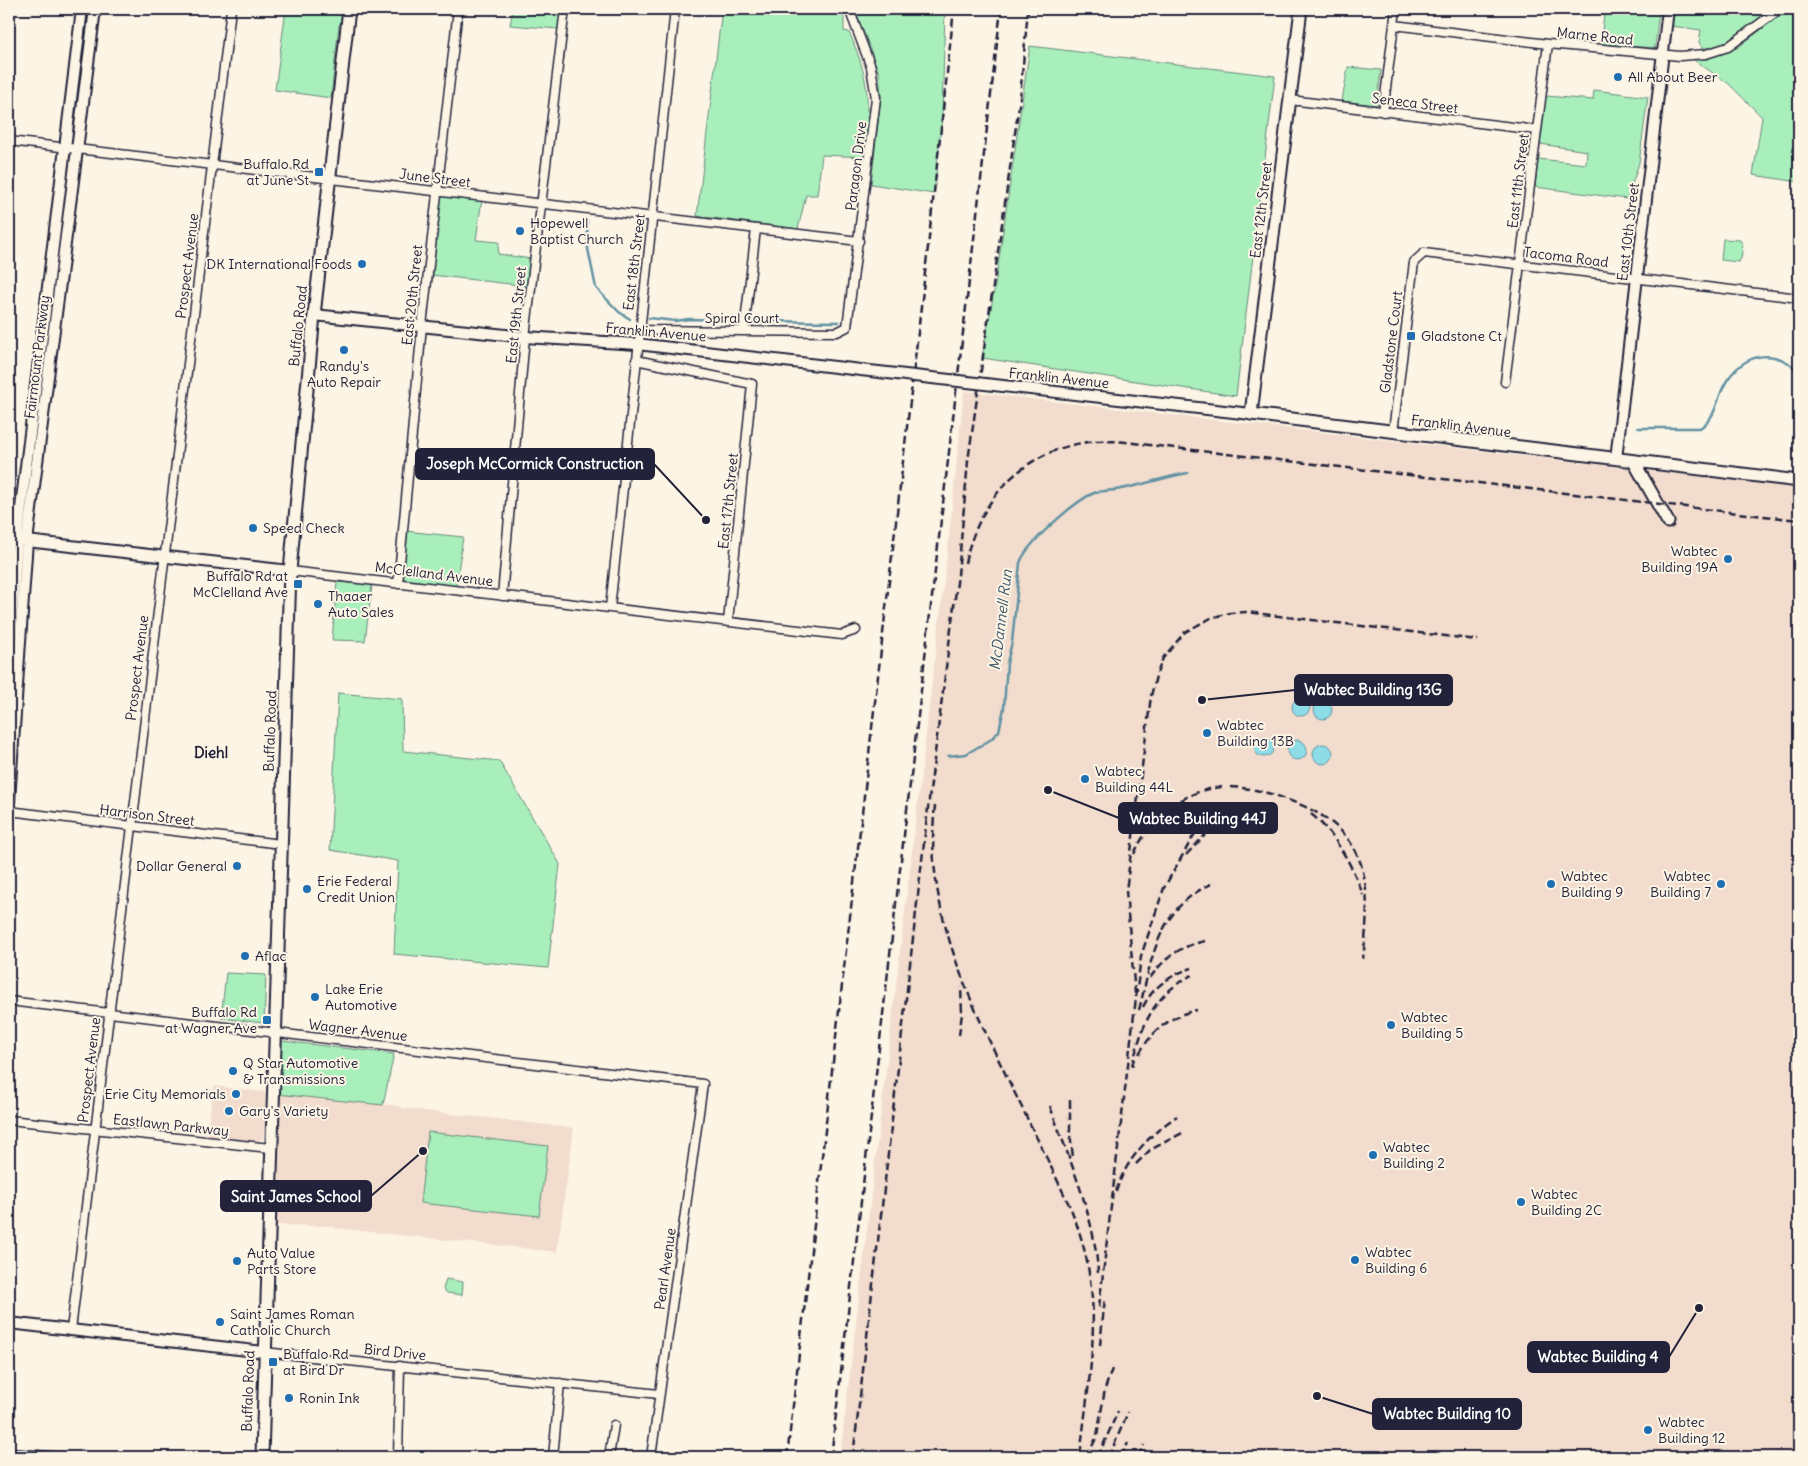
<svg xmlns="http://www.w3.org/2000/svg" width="1808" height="1466" font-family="Delius,sans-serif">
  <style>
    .built { fill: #f2dccd }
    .green { fill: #a9efbb; stroke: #66887b }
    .water { fill: #8ddde8; stroke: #6292a3 }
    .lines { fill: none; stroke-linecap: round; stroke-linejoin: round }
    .stream { stroke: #6292a3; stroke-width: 2.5 }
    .street-casing { stroke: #22223b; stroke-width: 11 }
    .secondary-casing { stroke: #22223b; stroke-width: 14 }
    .primary-casing { stroke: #22223b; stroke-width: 15 }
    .street { stroke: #fcf5e5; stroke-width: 8 }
    .secondary { stroke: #fcf5e5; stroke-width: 10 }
    .primary { stroke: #fcf5e5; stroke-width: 11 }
    .rail { stroke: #22223b; stroke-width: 2.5; stroke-dasharray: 8 4; stroke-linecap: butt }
    .secondary-bridge-casing { stroke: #22223b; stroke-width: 14; stroke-linecap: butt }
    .secondary-bridge { stroke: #fcf5e5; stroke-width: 10 }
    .poi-dot { fill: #1f6fb2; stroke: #fcf5e5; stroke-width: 2 }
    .labels { text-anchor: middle; stroke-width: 4; stroke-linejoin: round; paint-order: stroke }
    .street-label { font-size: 14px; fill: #22223b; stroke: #fcf5e5 }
    .poi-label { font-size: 14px; fill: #22223b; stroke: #fcf5e5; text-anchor: start }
    .water-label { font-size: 15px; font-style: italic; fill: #425a6f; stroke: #fcf5e5 }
    .neighbourhood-label { font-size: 15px; font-weight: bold; fill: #22223b; stroke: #fcf5e5 }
    .leader { fill: none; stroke: #22223b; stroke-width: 2 }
    .callout-dot { fill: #22223b; stroke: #fcf5e5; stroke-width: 2 }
    .callout { fill: #22223b; stroke: #22223b; stroke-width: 2 }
    .callout-label { font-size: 15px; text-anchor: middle; font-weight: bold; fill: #fff }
  </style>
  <rect width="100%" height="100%" fill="#fcf5e5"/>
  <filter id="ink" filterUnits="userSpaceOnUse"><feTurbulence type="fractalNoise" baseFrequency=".02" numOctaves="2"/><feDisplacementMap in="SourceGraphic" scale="10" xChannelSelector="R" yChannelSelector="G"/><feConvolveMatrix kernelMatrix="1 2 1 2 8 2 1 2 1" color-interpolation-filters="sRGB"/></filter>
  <g filter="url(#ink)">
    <path class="built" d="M964,391l835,97v969h-959l106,-892z
      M214,1086l51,6 -1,40 -2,7 -4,3 -52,-7z
      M276,1094l124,12v2l174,20 -17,124 -223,-24v-2l-62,-1z"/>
    <path class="green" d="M286,9h58l-2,16h-3l-8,73 -56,-8z
      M513,9h48l-3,20 -48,-4z
      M722,9l30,3 30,-3h59l3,10v12l5,1c11,26 20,50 18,79l3,1 -5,45 -43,-2 -5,40h-11l-8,34 -101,-13z
      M855,9h90l-3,108 -8,77 -63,-10 10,-88 -2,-23z
      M1605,9h54l-4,39 -55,-4z
      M1674,9h98c-21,17 -41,39 -70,39l-3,-6 2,-12 -30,-4z
      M1788,9h11v173l-46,-7 9,-58 -33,-33 -35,-24 43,-12z
      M1030,46l245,30 -39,320 -254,-38 13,-72z
      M1348,67l33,3 -4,35 -35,-4z
      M1594,90l54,7 -9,66 -12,36 -92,-12 3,-28 48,5 1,-13 -47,-7 6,-48 47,4z
      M440,196l42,3 -6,41 23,2 -1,12 33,5 -3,27 -97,-11z
      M1723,239l17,1 3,5 -2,14 -3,3 -17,-2z
      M405,531l58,6 -7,49 -53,-7z
      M337,582l35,3 -7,56 -33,-1z
      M338,693l64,6 1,52 96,10 61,103 -12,104 -154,-14 4,-93 -68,-11z
      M226,973l40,2 -2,48 -43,-5z
      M282,1041l112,13 -11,51 -107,-11 4,-51z
      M428,1132l120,14 -9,70 -119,-13z
      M446,1279l17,3 -1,13 -15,-2 -4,-4z"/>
    <path class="water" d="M1292 707a9 9 0 1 1 18 0a9 9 0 1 1-18 0Z
      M1314 710a9 9 0 1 1 18 0a9 9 0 1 1-18 0Z
      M1254 747a10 10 0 1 1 20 0a10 10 0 1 1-20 0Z
      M1287 750a10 10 0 1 1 20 0a10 10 0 1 1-20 0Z
      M1313 754a10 10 0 1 1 20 0a10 10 0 1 1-20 0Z"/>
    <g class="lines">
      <path class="stream" d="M587,220l1,29 8,39 23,24 11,7
        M649,318l26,3 14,-2 44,1
        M755,321l84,1
        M1638,428h62c19,-12 16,-33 28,-49 19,-27 48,-31 71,-7
        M948,756l18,-2 24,-14 9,-9 5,-23 3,-45 5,-21 8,-79c6,-19 55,-62 74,-70 8,-3 18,-2 27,-4 22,-4 44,-12 67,-16"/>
      <defs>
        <path id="street" d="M1394,25l154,19 132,12 26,-2 22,-7 52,-38
          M1290,100l247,30
          M1383,112l13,-103
          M9,141l850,100
          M639,330l198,2 10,-5 29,-229 -5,-31 -22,-58
          M744,331l12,-102
          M636,360l116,24 -24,238
          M1505,382l43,-338
          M1393,432l21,-170 10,-9 375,45
          M290,571l552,64 14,-5
          M398,584l24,-258 36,-317
          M502,596l23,-259 40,-328
          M610,608l65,-599
          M9,811l272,33
          M9,1001l694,83 -52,373
          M9,1120l261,28
          M71,1330l160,-1321
          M264,1352l395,42
          M9,1453l54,4
          M398,1457l2,-91
          M553,1457l7,-74
          M609,1457l5,-32"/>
        <path id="secondary" d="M314,315l211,22 112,7 224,26
          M994,385l257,29
          M1616,459l52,-450
          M9,539l281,32
          M9,651l8,-111 65,-531
          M9,800l18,-259 68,-532
          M9,1323l255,29"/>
        <path id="primary" d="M1301,9l-50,405 548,67
          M1634,462l34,60
          M262,1457l28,-886 24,-256 35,-306"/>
      </defs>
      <use href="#street" class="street-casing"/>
      <use href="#secondary" class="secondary-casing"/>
      <use href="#primary" class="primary-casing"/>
      <use href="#street" class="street"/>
      <use href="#secondary" class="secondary"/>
      <use href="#primary" class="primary"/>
      <path class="rail" d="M965,563c15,-67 61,-116 132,-122 21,-1 41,3 61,5l641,74
        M1230,787c24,1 44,7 66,16 77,30 75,85 67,156
        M935,806c-11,94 28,181 68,263 23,47 46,93 68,140 36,90 19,156 9,248
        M1311,814c24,19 42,53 52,81
        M1134,854c16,-36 51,-66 91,-67
        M1186,855l20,-21 15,-22
        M1150,978c15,-21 31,-32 55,-37
        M1135,994l-9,-103 25,-195 5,-20 7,-18 22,-26 26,-14 19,-5 16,-1 232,28
        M1143,1007c10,-21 28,-32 49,-39
        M1139,1010c13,-51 18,-101 72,-126
        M959,1035l3,-21 -1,-27
        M1139,1054c13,-23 32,-39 58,-44
        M1132,1066c11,-42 19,-69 60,-91
        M1070,1100v33l3,24
        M1050,1106c19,54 45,109 48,167
        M1136,1164l14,-14 34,-18
        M1116,1192c9,-32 34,-58 61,-76
        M1099,1307l42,-351 23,-68 43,-76
        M1100,1345l5,-47
        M787,1457l141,-1210 26,-238
        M831,1457l170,-1448
        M853,1457l77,-666 28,-216 10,-114 52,-363 8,-89
        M1087,1457l10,-21 8,-47 7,-20
        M1098,1457l20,-46
        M1109,1457l19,-45
        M1121,1457l7,-14
        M1139,1457l5,-12
        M1358,1457l1,-5"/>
      <defs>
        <path id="secondary-bridge" d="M861,370l133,15"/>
      </defs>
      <use href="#secondary-bridge" class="secondary-bridge-casing"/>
      <use href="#secondary-bridge" class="secondary-bridge"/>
    </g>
  </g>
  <g class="poi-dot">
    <circle cx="1618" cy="77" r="5"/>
    <rect x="314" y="167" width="10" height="10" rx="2.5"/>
    <circle cx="520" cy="231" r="5"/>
    <circle cx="362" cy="264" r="5"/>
    <rect x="1406" y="331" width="10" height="10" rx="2.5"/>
    <circle cx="344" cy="350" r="5"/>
    <circle cx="253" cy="528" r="5"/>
    <circle cx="1728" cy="559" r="5"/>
    <rect x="293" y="579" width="10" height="10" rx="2.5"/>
    <circle cx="318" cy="604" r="5"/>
    <circle cx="1207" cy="733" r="5"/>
    <circle cx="1085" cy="779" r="5"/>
    <circle cx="237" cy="866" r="5"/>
    <circle cx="1551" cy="884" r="5"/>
    <circle cx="1721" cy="884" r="5"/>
    <circle cx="307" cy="889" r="5"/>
    <circle cx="245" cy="956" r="5"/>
    <circle cx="315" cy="997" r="5"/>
    <rect x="262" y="1015" width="10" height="10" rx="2.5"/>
    <circle cx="1391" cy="1025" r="5"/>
    <circle cx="233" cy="1071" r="5"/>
    <circle cx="236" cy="1094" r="5"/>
    <circle cx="229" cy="1111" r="5"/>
    <circle cx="1373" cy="1155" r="5"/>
    <circle cx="1521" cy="1202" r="5"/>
    <circle cx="1355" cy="1260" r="5"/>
    <circle cx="237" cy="1261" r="5"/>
    <circle cx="220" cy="1322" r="5"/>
    <rect x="268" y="1357" width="10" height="10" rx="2.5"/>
    <circle cx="289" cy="1398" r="5"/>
    <circle cx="1648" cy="1430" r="5"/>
  </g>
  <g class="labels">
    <g class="street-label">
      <text transform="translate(1595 36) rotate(6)" y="5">Marne Road</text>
      <text transform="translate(1415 103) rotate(7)" y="5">Seneca Street</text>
      <text transform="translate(856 166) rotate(-83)" y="5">Paragon Drive</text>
      <text transform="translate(435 178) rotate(7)" y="5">June Street</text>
      <text transform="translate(1518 181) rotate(-83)" y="5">East 11th Street</text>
      <text transform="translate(1261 210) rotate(-83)" y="5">East 12th Street</text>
      <text transform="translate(1628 232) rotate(-83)" y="5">East 10th Street</text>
      <text transform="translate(1566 257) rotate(7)" y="5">Tacoma Road</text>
      <text transform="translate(634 262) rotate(-83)" y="5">East 18th Street</text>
      <text transform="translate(187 266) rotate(-83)" y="5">Prospect Avenue</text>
      <text transform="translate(412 295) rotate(-84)" y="5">East 20th Street</text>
      <text transform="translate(516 315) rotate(-84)" y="5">East 19th Street</text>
      <text x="742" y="323">Spiral Court</text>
      <text transform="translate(298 326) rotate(-84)" y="5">Buffalo Road</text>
      <text transform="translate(656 332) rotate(5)" y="5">Franklin Avenue</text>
      <text transform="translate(1391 342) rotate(-83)" y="5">Gladstone Court</text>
      <text transform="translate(37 357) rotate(-83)" y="5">Fairmount Parkway</text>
      <text transform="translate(1059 378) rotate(6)" y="5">Franklin Avenue</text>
      <text transform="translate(1461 426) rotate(7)" y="5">Franklin Avenue</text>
      <text transform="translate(728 501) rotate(-84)" y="5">East 17th Street</text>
      <text transform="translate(434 574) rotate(7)" y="5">McClelland Avenue</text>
      <text transform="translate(137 668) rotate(-83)" y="5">Prospect Avenue</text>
      <text transform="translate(270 731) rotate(-88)" y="5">Buffalo Road</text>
      <text transform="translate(147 815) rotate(7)" y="5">Harrison Street</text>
      <text transform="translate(358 1030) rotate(7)" y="5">Wagner Avenue</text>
      <text transform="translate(89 1070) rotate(-83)" y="5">Prospect Avenue</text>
      <text transform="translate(171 1125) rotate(6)" y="5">Eastlawn Parkway</text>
      <text transform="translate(665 1269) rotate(-82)" y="5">Pearl Avenue</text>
      <text transform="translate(395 1352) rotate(6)" y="5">Bird Drive</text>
      <text transform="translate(248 1391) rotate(-88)" y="5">Buffalo Road</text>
    </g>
    <g class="poi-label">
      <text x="1628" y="82">All About Beer</text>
      <text x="309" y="169" text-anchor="end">Buffalo Rd<tspan x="309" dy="16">at June St</tspan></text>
      <text x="530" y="228">Hopewell<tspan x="530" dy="16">Baptist Church</tspan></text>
      <text x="352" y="269" text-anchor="end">DK International Foods</text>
      <text x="1421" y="341">Gladstone Ct</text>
      <text x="344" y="371" text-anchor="middle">Randy's<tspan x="344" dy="16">Auto Repair</tspan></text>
      <text x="263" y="533">Speed Check</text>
      <text x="1718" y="556" text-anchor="end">Wabtec<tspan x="1718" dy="16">Building 19A</tspan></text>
      <text x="288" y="581" text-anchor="end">Buffalo Rd at<tspan x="288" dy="16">McClelland Ave</tspan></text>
      <text x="328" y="601">Thaaer<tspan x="328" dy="16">Auto Sales</tspan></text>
      <text x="1217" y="730">Wabtec<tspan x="1217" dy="16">Building 13B</tspan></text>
      <text x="1095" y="776">Wabtec<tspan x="1095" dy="16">Building 44L</tspan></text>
      <text x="227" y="871" text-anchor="end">Dollar General</text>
      <text x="1561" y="881">Wabtec<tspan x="1561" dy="16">Building 9</tspan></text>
      <text x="1711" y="881" text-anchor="end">Wabtec<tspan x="1711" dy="16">Building 7</tspan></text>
      <text x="317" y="886">Erie Federal<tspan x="317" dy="16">Credit Union</tspan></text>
      <text x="255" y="961">Aflac</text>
      <text x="325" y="994">Lake Erie<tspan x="325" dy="16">Automotive</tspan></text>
      <text x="257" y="1017" text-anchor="end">Buffalo Rd<tspan x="257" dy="16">at Wagner Ave</tspan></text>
      <text x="1401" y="1022">Wabtec<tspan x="1401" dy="16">Building 5</tspan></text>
      <text x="243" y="1068">Q Star Automotive<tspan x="243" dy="16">&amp; Transmissions</tspan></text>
      <text x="226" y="1099" text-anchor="end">Erie City Memorials</text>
      <text x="239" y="1116">Gary's Variety</text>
      <text x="1383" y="1152">Wabtec<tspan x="1383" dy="16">Building 2</tspan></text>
      <text x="1531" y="1199">Wabtec<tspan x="1531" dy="16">Building 2C</tspan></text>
      <text x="1365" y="1257">Wabtec<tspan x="1365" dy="16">Building 6</tspan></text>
      <text x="247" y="1258">Auto Value<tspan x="247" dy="16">Parts Store</tspan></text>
      <text x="230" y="1319">Saint James Roman<tspan x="230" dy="16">Catholic Church</tspan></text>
      <text x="283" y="1359">Buffalo Rd<tspan x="283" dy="16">at Bird Dr</tspan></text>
      <text x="299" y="1403">Ronin Ink</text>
      <text x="1658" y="1427">Wabtec<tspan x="1658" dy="16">Building 12</tspan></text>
    </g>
    <g class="water-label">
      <text transform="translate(1001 620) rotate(-83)" y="5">McDannell Run</text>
    </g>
    <g class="neighbourhood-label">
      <text x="211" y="758">Diehl</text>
    </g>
  </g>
  <path class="leader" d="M706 520L654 464M1202 700L1295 690M1048 790L1119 818M423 1151L371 1196M1699 1308L1669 1357M1317 1396L1373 1414"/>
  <g class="callout-dot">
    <circle cx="706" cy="520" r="5"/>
    <circle cx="1202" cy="700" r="5"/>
    <circle cx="1048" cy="790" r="5"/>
    <circle cx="423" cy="1151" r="5"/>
    <circle cx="1699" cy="1308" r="5"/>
    <circle cx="1317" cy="1396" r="5"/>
  </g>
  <g class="callout">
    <rect x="416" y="449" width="238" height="30" rx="5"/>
    <rect x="1295" y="675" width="157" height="30" rx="5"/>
    <rect x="1119" y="803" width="158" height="30" rx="5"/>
    <rect x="221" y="1181" width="150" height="30" rx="5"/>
    <rect x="1528" y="1342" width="141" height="30" rx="5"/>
    <rect x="1373" y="1399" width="148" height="30" rx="5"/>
  </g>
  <g class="callout-label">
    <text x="535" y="469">Joseph McCormick Construction</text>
    <text x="1373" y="695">Wabtec Building 13G</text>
    <text x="1198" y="824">Wabtec Building 44J</text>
    <text x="296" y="1202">Saint James School</text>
    <text x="1598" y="1362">Wabtec Building 4</text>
    <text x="1447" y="1419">Wabtec Building 10</text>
  </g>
  <rect width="1808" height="1466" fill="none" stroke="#fcf5e5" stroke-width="30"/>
  <rect x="15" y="15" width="1778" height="1436" fill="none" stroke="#22223b" stroke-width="2" filter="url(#ink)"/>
</svg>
